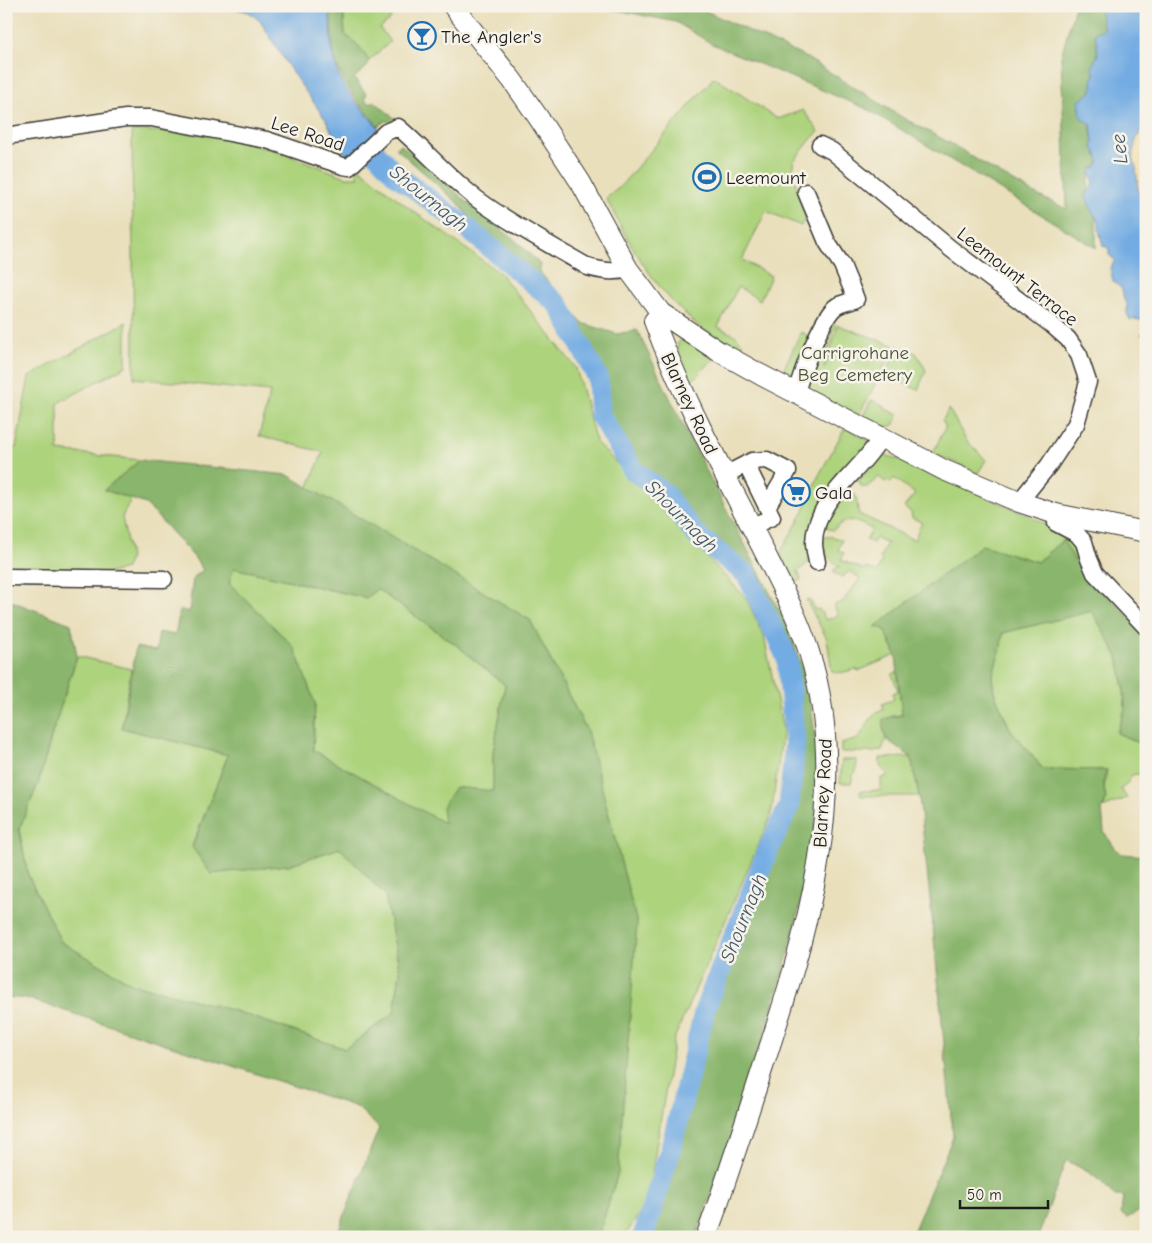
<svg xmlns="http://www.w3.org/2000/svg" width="1152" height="1243" font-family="'Comic Neue',sans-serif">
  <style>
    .green { fill: #add37d; stroke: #64784c }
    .forest { fill: #8ab56c; stroke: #536844; fill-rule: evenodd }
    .sand { fill: #eeda9e; stroke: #857b5d }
    .water { fill: #73ace3; stroke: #486480 }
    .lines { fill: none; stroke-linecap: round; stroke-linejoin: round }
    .river { stroke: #73ace3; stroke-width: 21 }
    .minor-casing { stroke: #3b3934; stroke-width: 19 }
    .major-casing { stroke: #3b3934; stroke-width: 22 }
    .minor { stroke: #fff; stroke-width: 16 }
    .major { stroke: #fff; stroke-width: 20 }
    .labels { text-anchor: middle; stroke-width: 5; stroke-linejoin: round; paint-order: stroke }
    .poi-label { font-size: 19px; fill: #1c1c1c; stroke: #f7f3e8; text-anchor: start }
    .street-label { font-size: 19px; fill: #1c1c1c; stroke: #f7f3e8 }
    .park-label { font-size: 19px; fill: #485339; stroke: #f7f3e8 }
    .water-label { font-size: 20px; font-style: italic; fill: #3f566c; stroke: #f7f3e8 }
  </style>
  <rect width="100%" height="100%" fill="#f7f3e8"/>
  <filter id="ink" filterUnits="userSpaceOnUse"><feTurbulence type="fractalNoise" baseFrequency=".02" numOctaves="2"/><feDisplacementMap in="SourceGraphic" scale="10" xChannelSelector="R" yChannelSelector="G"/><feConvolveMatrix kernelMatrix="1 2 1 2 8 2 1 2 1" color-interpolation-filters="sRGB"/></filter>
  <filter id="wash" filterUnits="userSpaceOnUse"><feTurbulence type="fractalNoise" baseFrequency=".0096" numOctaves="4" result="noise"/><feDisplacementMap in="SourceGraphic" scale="20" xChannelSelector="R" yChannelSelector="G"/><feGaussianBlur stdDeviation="1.12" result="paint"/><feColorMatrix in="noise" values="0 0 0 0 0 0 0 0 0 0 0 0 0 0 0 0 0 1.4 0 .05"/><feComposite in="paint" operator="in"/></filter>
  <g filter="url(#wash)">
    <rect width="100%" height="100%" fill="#e9dfbb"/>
    <path class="green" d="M343,6l56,1 -10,8 2,4 -11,9 10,14 -21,19 -10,-15 -14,-11z
      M714,77l64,42 25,-9 16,22 -6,5 -20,25 1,16 12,38 -5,10 -35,-15 -24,49 29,16 -11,24 -22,-13 -20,40 17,8 8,8 -2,5 -4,2c-66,-33 -99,-88 -131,-152l13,-10z
      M132,130l86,5 57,15 71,27h13l-3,-6 3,-3 54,43 87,62 76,95 20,74 150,156 18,38 19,94 -12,86 -97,223 -27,164 -23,34h-26l20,-64 -31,-442 -57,-111 -223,-129 16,-39 -64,-16 11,-44 -136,-14z
      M126,322v44l-68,37v48l82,9 -35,30 26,9 -9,18 8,40 -4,12 -40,10 -80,-2v-129h10l13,-71z
      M832,323l4,2 -4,8 -8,36 14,-44 57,21 -37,71 -53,-29 1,-11z
      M801,332l11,5 -20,44 -11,-7z
      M680,340h5l30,18 -24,24c-6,-11 -15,-27 -13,-40z
      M898,346l18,7 10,17 -8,20 -33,-15z
      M871,400l14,6 -1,2 14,7 -4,10 -7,2 -24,-11z
      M949,409l17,31 20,20 -8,13 -45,-20 12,-25v-4l-3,-3z
      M845,428l22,11 3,6 -36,42 -26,76 -10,8 3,9 -6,3 -15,-30 24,-42 14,-34z
      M884,455l21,6 24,12 99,42 46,26 8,14 -7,6 -12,-21 -26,22 -55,-17 -106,81 8,3 12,26 -38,16 -2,-2c-8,2 -15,5 -24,3l-5,-33 -21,-39h4l5,10 4,-1 7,11 12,-5 -4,-10 8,-3 18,-23 -10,-8 -8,6 -8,-4v-4l6,-3c-11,-5 -17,-14 -20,-26 8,-6 13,-3 22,0l-4,10 6,3 -3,7 24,10 1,-2 11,4 5,-12 -2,-2 7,-15 -11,-5 -3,5 -7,-3 6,-11 -20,-9 -9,2 -10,8 -5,-1 -3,-5 11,-21 13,-13c10,3 7,15 10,24l55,26 8,-18 -10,-4 -1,-6 -7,-5 11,-13 -21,-16 -4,5 -3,-3 -2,2 -6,-5 -12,10h-5l-4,-7z
      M234,568l132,30 11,-9 78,55 50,41 -12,68v38l-49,33 -131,-74 2,-47 -86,-121z
      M1092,611l26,46 6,31 1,21 -8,23 24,12 2,10 3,1v23l-8,-4 -6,1 -6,10 -5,4 6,9 -24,10 3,-8 -2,-12 3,-18 -64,-1 -33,-40 -16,-37 -2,-15 9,-31 1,-13z
      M77,656l54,13 -9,59 106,27 -36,91 96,19 52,-17 45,47 15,77 -6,41 -49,36 -110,-38 -102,-27 -72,-42 -33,-67 -9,-46 19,-45 14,-50z
      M897,672l5,43 -11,1 -8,11 3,12 -4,11 -8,2h-33v-8l17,-5 15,-24 11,-6 -2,-5 12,-5 -1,-6 5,-2 -6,-17z
      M911,757l8,39h-58l-1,-5 21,-1v-12l5,-1 1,-3 -7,-8v-8z
      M842,760h15l-1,12 -3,3 -2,8h-11z"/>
    <path class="forest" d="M331,6h12l2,28 14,12 10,15 -2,6 -13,11 13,17 -3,3 6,6 4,-3 19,16 11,6 -19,-2 -7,5c-13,-16 -28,-32 -37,-50 -10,-21 -10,-47 -10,-70z
      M596,6h99l112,52 98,61 47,25 41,26 44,25 30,14 -6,-152 14,-51h22c6,9 3,14 7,23l-9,6c3,12 3,23 0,36 -1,7 -3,12 -3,20l-6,6 -1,22 5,4 3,20 6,18 -3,7h-4c-5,9 -2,19 -6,28l10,24v28l-229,-139 -155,-65 -36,-22z
      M400,144l82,71 32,24 26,25 -1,7 43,52 35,11 20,-4 51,105 100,193 20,56 8,58 3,56 -9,65 -21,88 -52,174 -41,112h-50l29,-89 29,-121 16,-47 70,-168 8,-27 -6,-124 -42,-85 -35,-34 -53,-60 -24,-16 -34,-51 -3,-37 -18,-39 -22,-35 -84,-77 -17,-22 -64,-57z
      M140,460l148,15 242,145 57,111 50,192 -19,250 -20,64h-262l43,-109 -22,-21 -328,-108 -23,-2v-398l65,25 6,32 -25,78 -14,50 -19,45 9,46 33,67 72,42 102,27 110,38 49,-36 6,-41 -15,-77 -45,-47 -52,17 -77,9 -19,-27 36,-92 -106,-27 14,-81 20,4 3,-19 16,3 5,-25 9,2 4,-34 10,-8 -9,-13 -48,-53 -42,-14zM234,568l132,30 11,-9 78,55 50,41 -12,68v38l-38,-4 -13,20 2,16 -131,-73 2,-47 -21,-56 -65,-64z
      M1063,540l12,21 71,74v120l-3,-1 -2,-10 -24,-11 8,-24 -1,-21 -6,-31 -26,-46 -89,22 -2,13 -9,31 2,15 16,37 33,40 64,1 -3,8v10l2,12 -4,9 2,23 11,16 7,6 24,2v164l-8,20 8,16v152l-19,10 -6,-4 2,-18h-9c-16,-20 -26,-24 -48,-36l-28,77h-127l42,-100 -21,-220 -13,-121 -8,-39 -25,-18 -3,-12v-8l19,-4 -6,-60 -12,-26 -9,-2 107,-82 55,17z"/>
    <path class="sand" d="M1144,122l2,4v122l-2,-5v-41l-6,-12 -2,-22 -3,-11 2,-14z"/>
    <path class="water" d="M224,6h106c0,23 1,48 9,70 7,17 28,38 40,52l-29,29 -9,-7 -15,-30 -32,-45 -34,-54 -11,-9z
      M1097,6h49l-2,116 -9,21 -2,14 3,11 2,22 6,12 2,137 -5,-5 4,-2 -2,-11 -8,-2 -5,1 -3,-6v-10l-3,-4 -2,-11 -9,-8 -3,-13 5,-8 -6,-5v-7l-6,-2 -4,-16v-8l-6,-9 -7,-17 8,-14 -4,-9 2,-5h4l3,-7 -4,-11 -3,-2 1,-5 -2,-19 -10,-6 -2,-17 13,-10v-10l3,-7 -3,-5 3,-10 3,-3 -3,-23 9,-4c-4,-9 -1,-14 -7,-23z"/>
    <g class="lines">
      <path class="river" d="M356,131l40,44 60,44 103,86 39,73 2,37 33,55 32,24 31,41 51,40 40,83 8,84 -6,64 -20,42 -64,161 -34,139 -28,89"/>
    </g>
  </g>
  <g filter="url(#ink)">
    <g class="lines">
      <defs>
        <path id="minor" d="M6,136l120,-18h25l116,22 76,26 6,1 37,-35 12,-5c27,23 51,51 79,72 35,26 74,46 111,68 14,4 26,6 40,2
          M820,145l12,6 119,98 101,76 16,14 11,16 9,27 -12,42 -27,41 -30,37
          M796,393c5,-18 26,-78 41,-87 5,-3 13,-4 19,-7l-14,-34 -15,-23 -21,-50
          M746,464l26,53 -21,10
          M725,475l27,-14 15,-1 21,11 -21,36
          M1056,514v9l21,11 7,8 5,17 6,14 51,54
          M817,562c-1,-6 -3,-13 -3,-19 1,-46 47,-70 67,-106
          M6,577l158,2"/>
        <path id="major" d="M453,6l59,74 26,37 43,66 47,86 33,44 57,38 43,24 183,95 75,32 37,12 90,18
          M661,313l-7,8c29,78 69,150 107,224 17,35 36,69 48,107 44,136 -4,287 -47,418 -18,56 -36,112 -56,167"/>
      </defs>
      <use href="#minor" class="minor-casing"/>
      <use href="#major" class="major-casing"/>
      <use href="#minor" class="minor"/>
      <use href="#major" class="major"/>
    </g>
  </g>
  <defs>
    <symbol id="bar-ring" viewBox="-11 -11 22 22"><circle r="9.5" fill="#f7f3e8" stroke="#1f6fb2" stroke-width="1.5"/><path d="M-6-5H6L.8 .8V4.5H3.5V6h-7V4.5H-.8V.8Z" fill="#1f6fb2"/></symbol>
    <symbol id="stadium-ring" viewBox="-11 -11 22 22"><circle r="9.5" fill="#f7f3e8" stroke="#1f6fb2" stroke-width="1.5"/><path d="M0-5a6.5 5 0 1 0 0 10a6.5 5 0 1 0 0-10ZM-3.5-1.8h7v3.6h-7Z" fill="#1f6fb2"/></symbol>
    <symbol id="supermarket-ring" viewBox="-11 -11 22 22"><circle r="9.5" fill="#f7f3e8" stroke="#1f6fb2" stroke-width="1.5"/><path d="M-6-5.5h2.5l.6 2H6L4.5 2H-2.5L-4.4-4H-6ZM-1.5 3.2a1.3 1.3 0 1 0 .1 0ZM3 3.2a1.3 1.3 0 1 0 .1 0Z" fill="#1f6fb2"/></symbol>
  </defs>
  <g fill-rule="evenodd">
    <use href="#bar-ring" x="406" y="20" width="32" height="32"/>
    <use href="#stadium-ring" x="691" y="161" width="32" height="32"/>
    <use href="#supermarket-ring" x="780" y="476" width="32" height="32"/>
  </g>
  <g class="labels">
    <g class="poi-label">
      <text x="441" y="43">The Angler's</text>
      <text x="726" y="184">Leemount</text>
      <text x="815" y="499">Gala</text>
    </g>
    <g class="street-label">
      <text transform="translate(308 133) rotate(18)" y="7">Lee Road</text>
      <text transform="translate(1018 276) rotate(38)" y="7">Leemount Terrace</text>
      <text transform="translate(690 403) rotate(65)" y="7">Blarney Road</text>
      <text transform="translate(822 793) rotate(-87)" y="7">Blarney Road</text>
    </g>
    <g class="park-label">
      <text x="855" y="359">Carrigrohane<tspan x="855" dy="22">Beg Cemetery</tspan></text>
    </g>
    <g class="water-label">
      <text transform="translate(1119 149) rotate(-96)" y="7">Lee</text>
      <text transform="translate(429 198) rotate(39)" y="7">Shournagh</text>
      <text transform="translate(682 516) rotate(45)" y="7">Shournagh</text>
      <text transform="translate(743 918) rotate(-68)" y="7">Shournagh</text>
    </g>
  </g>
  <rect width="1152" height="1243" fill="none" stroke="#f7f3e8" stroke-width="25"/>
  <path d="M960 1200v8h88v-8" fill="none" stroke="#1c1c1c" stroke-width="2.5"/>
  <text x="967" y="1200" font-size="15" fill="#1c1c1c" stroke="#f7f3e8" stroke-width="4" paint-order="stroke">50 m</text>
</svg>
